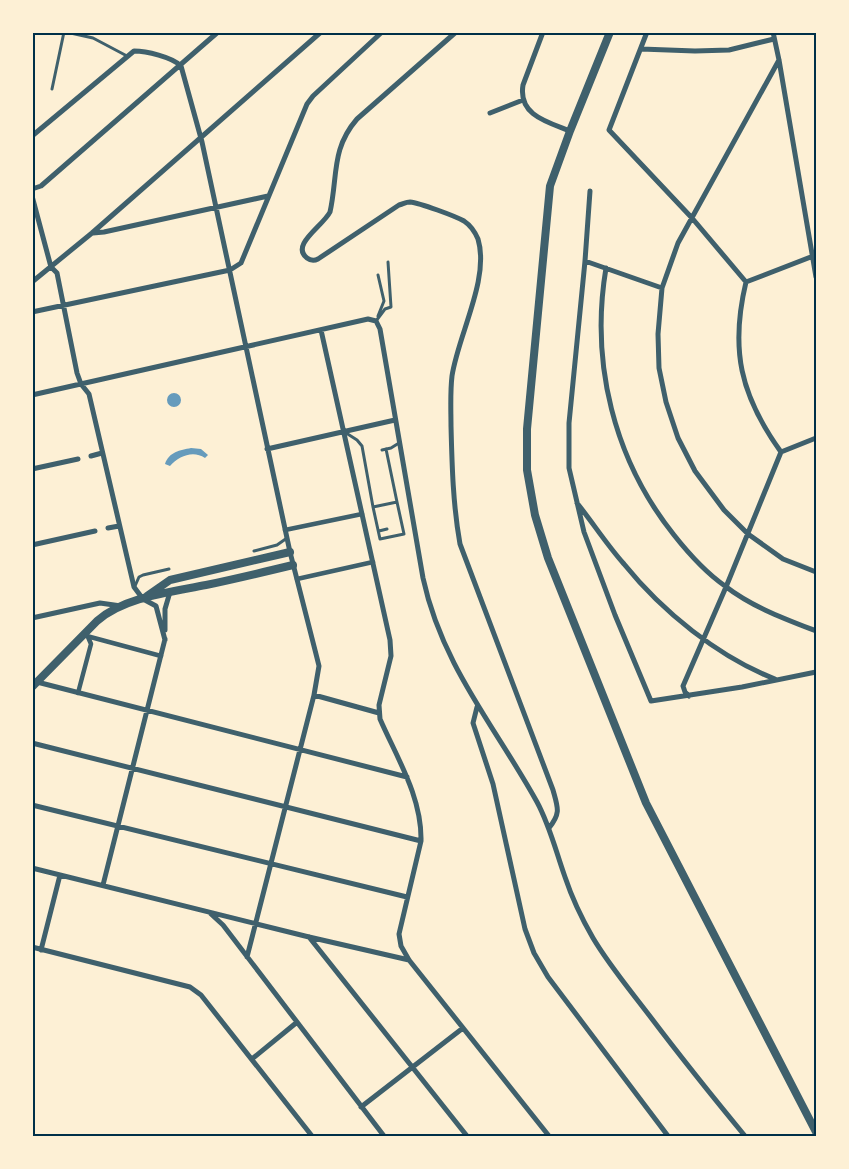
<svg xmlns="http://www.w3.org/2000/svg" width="849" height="1169" font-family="'PT Sans',sans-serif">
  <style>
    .water { fill: #669bbc }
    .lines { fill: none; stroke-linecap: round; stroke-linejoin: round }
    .service { stroke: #3f606c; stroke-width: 3 }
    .pedestrian { stroke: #3f606c; stroke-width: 4.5 }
    .minor { stroke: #3f606c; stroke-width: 5 }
    .tertiary { stroke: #3f606c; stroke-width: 8 }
    .neatline { fill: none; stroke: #003049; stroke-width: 2 }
  </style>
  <rect width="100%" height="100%" fill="#fdf0d5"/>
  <path class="water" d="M167 400a7 7 0 1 1 14 0a7 7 0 1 1-14 0Z
    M191,448l10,1 7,6 -3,3c-12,-8 -26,-2 -35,8l-5,-2c4,-12 15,-14 26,-16z"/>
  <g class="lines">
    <path class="service" d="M66,32l27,6 34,18
      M52,89l12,-57
      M378,316l6,-15 -6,-26
      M376,321l9,-12 6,-2 -3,-45
      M343,431l14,9 5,6 11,61 24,-5 -11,-53
      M382,450l9,-2 8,-5
      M373,507l7,32 24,-5 -7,-32
      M379,531l8,-2
      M254,551l23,-6 10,-7
      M135,586l4,-9 4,-2 26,-6"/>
    <path class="pedestrian" d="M285,530l77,-16
      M297,579l76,-17
      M83,635l78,21
      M78,693l13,-49 -3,-7"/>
    <path class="minor" d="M456,32l-99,87c-26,30 -19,57 -27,93 -7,14 -40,33 -23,46 4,3 7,3 11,1l81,-54c4,-1 7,-3 11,-3 10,1 45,14 54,19 6,4 11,11 14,18 12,40 -20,96 -26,137 -2,17 -1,34 -1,50 1,40 2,79 9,118l93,246c5,18 8,23 -4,38
      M543,32l-20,53c-5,30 24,37 47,46
      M647,32l-38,98 83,88 54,64
      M773,32l6,28 37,217
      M641,49l54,2 34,-1 45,-11
      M779,60l-101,183 -16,45 -4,46 1,34 7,34 12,36 17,33 29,39 24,24 35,25 33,13
      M181,66l21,76 88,410 26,102 3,12 -5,29 -67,262
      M490,113l33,-13
      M32,136l102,-85c12,0 38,6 47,15
      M32,189l9,-3 177,-154
      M590,191l-5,70 -16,162v45l15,64 31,83 36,86 91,-14 74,-15
      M32,196l19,71 6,6 20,100 4,11 8,10 45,193 9,12 13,7 9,34
      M93,233l11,-1 164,-36
      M585,261l77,27
      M606,268c-16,95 8,192 68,267 15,19 31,37 51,51 27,21 60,33 91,45
      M32,282l60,-49 229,-201
      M746,282c-16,67 -6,113 35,170
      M746,282l70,-27
      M32,312l198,-42 11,-7 66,-159 6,-8 69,-64
      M321,330l69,310 1,16 -12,49 1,14c17,39 42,78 41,122l-22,93 2,12 8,14 140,176
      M32,395l336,-76 8,2 4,8 43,249c19,88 72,148 114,224 13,24 19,50 28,75 7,21 17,42 28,61 16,27 37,52 56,77 31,41 63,81 96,121
      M267,449l128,-29
      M781,452l35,-14
      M91,456l11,-3
      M32,469l46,-10
      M577,503c16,20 30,42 47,61 38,47 94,93 151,115
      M108,528l11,-2
      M32,545l63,-14
      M32,618l68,-15 21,3
      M165,630v-21l5,-17
      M37,682l370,95
      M314,695l65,18
      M689,696l-4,-4 -2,-6 43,-99 55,-135
      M477,707l-4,16 20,61 32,145 9,24 14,24 120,159
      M32,743l389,98
      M32,805l375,92
      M32,868l277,69 100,23
      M103,885l62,-246
      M210,913l13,12 161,211
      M309,937l158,199
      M32,947l158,40 11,8 111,141
      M41,950l19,-75
      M252,1059l44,-36
      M361,1107l102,-79"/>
    <path class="tertiary" d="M610,32l-40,99 -20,55 -23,243v41l8,45 13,43 98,245 170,329
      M147,596l23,-16 120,-28
      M32,687l65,-66c27,-24 74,-29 109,-36 29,-6 58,-13 87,-20"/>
  </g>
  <rect width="849" height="1169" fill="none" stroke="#fdf0d5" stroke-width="68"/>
  <rect x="34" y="34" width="781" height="1101" class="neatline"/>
</svg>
